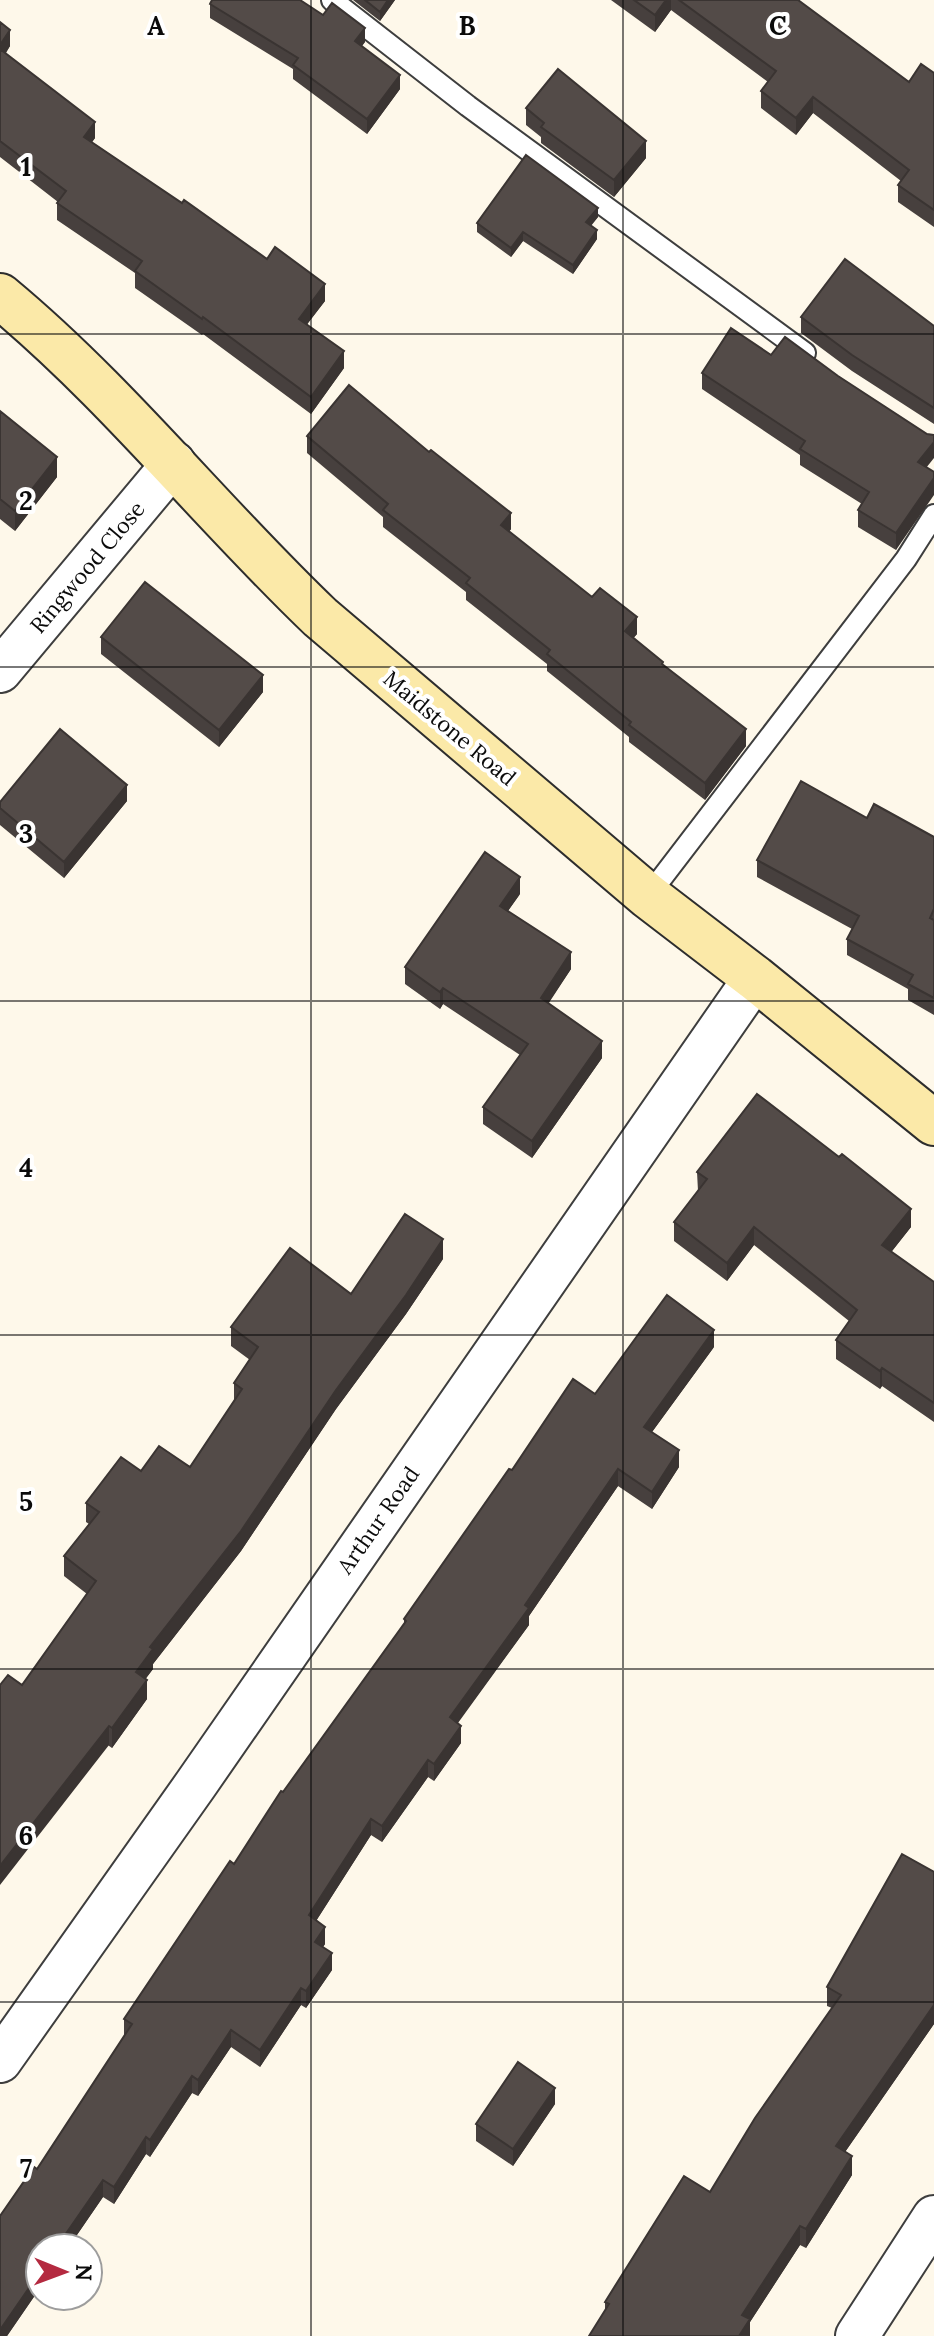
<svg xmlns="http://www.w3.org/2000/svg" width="934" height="2336" font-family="Lora,serif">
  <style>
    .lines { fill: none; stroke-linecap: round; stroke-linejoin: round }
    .lane-casing { stroke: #3e3e3e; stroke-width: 24 }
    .street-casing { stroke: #3e3e3e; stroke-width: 46 }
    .secondary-casing { stroke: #2d2d2d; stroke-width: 48 }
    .lane { stroke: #fff; stroke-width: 20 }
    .street { stroke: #fff; stroke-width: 42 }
    .secondary { stroke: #fbe9a8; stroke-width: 44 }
    .wall { fill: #47403e }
    .shaded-wall { fill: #3a3432 }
    .building { fill: #534b48; stroke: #3a3432; stroke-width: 2 }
    .grid { fill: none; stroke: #0b0b0b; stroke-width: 2; stroke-opacity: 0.55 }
    .labels { text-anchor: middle; stroke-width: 8; stroke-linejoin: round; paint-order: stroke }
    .street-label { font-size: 22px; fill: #0b0b0b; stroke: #fff }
    .grid-label { font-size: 26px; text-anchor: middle; font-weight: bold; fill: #0b0b0b; stroke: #fff; stroke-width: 8; stroke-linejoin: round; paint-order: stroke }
  </style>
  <rect width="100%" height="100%" fill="#fef8ea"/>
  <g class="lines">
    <defs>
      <path id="lane" d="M332,0l136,106 337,247
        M648,896l258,-337 28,-44"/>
      <path id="street" d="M0,671l174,-208
        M0,2061l196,-277 559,-806
        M857,2336l77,-119"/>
      <path id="secondary" d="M0,296c117,97 210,216 320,321l328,279 107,82 179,145"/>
    </defs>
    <use href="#lane" class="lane-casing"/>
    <use href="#street" class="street-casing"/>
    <use href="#secondary" class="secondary-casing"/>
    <use href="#lane" class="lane"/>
    <use href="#street" class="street"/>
    <use href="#secondary" class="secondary"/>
  </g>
  <path class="wall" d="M353,0h42l-15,21z
    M611,0h187l111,82 25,-9v154l-36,-25v-17l3,-4 -88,-68 -17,22 -35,-27v-17l7,-9 -97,-72 -16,22z
    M210,4l155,38 -4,4 39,43 -33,45 -74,-55v-10l-83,-51z
    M0,22l10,24 -4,7 89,85 -3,4 233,159 -18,23 37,44 -33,46 -108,-80 -1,1 -67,-47v-15l-78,-53v-17l1,-1 -58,-45z
    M526,108l120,50 -32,39 -73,-54v-6l-15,-12z
    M598,217l-7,9 6,13 -24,35 -50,-33 -12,16 -34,-25v-9z
    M801,317l133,9v98l-82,-53 -51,-38z
    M702,373l225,94 -31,83 -38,-23v-17l4,-6 -62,-39v-10l-98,-66z
    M0,411l57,66 -42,54 -15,-12z
    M307,436l204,93 -2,3 128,102 -4,4 113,108 -41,54 -76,-58v-5l-82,-66v-7l-81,-64v-8l-83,-65v-10l-76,-64z
    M101,637l162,55 -44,55 -118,-93z
    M127,801l-63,77 -64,-53v-23z
    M867,818l67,19v178l-26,-15v-11l-61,-34v-16l5,-10 -95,-52v-17z
    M520,894l-12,17 63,58 -23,34 54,55 -70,100 -49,-34v-17l37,-52 -77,-51 -3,5 -35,-25v-17z
    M697,1172l214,55 -20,25 43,30v140l-52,-36 -2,3 -44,-30v-19l13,-19 -95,-76 -27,36 -53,-40v-19l24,-31z
    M443,1259l-37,55 -70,95 -95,142 -88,113v5l-8,10 2,20 -35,49 -90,-63 65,-91 -23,-18v-20l25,-32 -3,-2v-19l55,-32 49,-4 44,-66v-18l16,-23 -19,-14v-19l120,-33z
    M714,1347l-62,85 27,35 -27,42 -34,-23 -89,130v9l-72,98 4,20 -27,38 -6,-4 -46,65 -11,-7 -55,86 9,23 -2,3 9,23 -26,38 -5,-3 -41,62 -29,-20 -33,49 -6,-3 -42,64 -4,-3 -32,50 -11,-7 -35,51h-28v40l-33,48h-7l37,-167 87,-133v-17l110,-155 49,-72 121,-168v-5l108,-149 83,-76z
    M934,1872v152l-89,128 7,23 -46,73 -6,-3 -50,77v14l-145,-26v-8l105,-110 122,-184 -5,-2v-19z
    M555,2104l-42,62 -37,-25v-17z"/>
  <path class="shaded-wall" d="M388,0h7l-15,21v-9z
    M666,0h5v10l-16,22v-17z
    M365,28v14l-10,14v-15z
    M10,30v16l-10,15v-16z
    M400,75v14l-33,45v-15z
    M813,97v16l-17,22v-17z
    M95,122v16l-11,15v-16z
    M646,141v17l-32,39v-17z
    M598,208v9l-12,14v-9z
    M597,230v9l-24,35v-9z
    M523,232v9l-12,16v-9z
    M325,284v17l-26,34v-16z
    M344,351v17l-33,46v-17z
    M934,442v16l-16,20v-16z
    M57,457v20l-42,54v-20z
    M934,478v17l-38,55v-17z
    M511,513v16l-10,13v-17z
    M637,617v17l-12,14v-17z
    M263,675v17l-44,55v-17z
    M746,729v17l-41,54v-17z
    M127,785v16l-63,77v-16z
    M520,877v17l-20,28v-16z
    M571,952v17l-30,46v-17z
    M443,988v16l-3,5v-17z
    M602,1041v17l-70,100v-17z
    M911,1209v18l-29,37v-19z
    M754,1227v18l-27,36v-18z
    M443,1239v20l-37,55 -70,95 -95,142 -88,113v5l-17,23v-20l14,-25z
    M714,1330v17l-70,96v-16z
    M882,1368v18l-2,3v-18z
    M679,1450v17l-27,42v-17z
    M618,1469v17l-89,130v9l-79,109v-17z
    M147,1680v19l-35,49v-20z
    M109,1726v19l-109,140v-19z
    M461,1726v17l-27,38v-17z
    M428,1760v17l-46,65v-16z
    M371,1819v16l-62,97v-17z
    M325,1927v17l-10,15v-17z
    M332,1953v17l-26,38v-17z
    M301,1988v17l-41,62v-17z
    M934,2005v19l-98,141v-19z
    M231,2030v17l-33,49v-16z
    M192,2076v17l-42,64v-17z
    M555,2088v16l-42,62v-17z
    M146,2137v17l-32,50v-17z
    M852,2156v19l-46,73v-19z
    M103,2180v17l-35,51h-12z
    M800,2226v19l-50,77v14h-11l3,-21z
    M40,2272v16l-33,48h-7v-6z"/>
  <path class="building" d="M212,0h88l23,15 9,-12 33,25 -10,13 45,34 -33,44 -74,-54 5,-7 -88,-54z
    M365,0h23l-8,12z
    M634,0h32l-11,15z
    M679,0h119l111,82 12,-18 13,9v137l-36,-25 11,-15 -96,-73 -17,21 -35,-27 15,-20z
    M0,22l10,8 -10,15z
    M0,49l95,73 -11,15 98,66 2,-3 83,59 8,-12 50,37 -26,35 45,32 -33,46 -108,-80 -1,2 -67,-48 7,-10 -85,-58 9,-12 -66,-50z
    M558,69l88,72 -32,39 -73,-53 3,-4 -18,-15z
    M526,155l72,53 -12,14 11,8 -24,35 -50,-33 -12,16 -34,-25z
    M845,259l89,67v82l-82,-53 -51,-38z
    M731,328l40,27 14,-18 53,39 89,58 7,1v7l-16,20 16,10v6l-38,55 -38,-23 11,-18 -69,-43 5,-8 -103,-68z
    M349,385l80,67 2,-2 80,63 -10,12 91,72 8,-9 37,29 -12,14 38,31 -1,2 84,65 -41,54 -76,-58 2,-3 -84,-68 3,-4 -84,-67 4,-5 -87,-68 5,-6 -81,-68z
    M0,411l57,46 -42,54 -15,-12z
    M145,582l118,93 -44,55 -118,-93z
    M60,729l67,56 -63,77 -64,-54v-6z
    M801,781l66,37 7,-14 60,33v72l-4,9 4,2v78l-26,-14 5,-9 -66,-36 12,-23 -102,-56z
    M485,852l35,25 -20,29 71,46 -30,46 61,43 -70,100 -49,-34 45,-63 -85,-56 -3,4 -35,-25z
    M757,1094l82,63 3,-3 69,55 -29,36 52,37v121l-52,-35 -2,3 -44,-31 21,-30 -103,-83 -27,36 -53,-41 33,-43 -10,-7z
    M405,1214l38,25 -37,56 -70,95 -95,141 -91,116 3,2 -17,23 11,8 -35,48 -3,-2 -109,140v-181l8,-10 14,10 74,-104 -32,-25 35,-44 -13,-9 35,-46 20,14 18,-25 31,21 52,-78 -8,-6 24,-36 -27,-20 59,-79 61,46z
    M667,1295l47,35 -70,97 35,23 -27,42 -34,-23 -93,136 4,3 -79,109 11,9 -27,38 -6,-4 -46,66 -11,-7 -62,96 16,12 -10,15 17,11 -26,38 -5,-3 -41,62 -29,-20 -33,50 -6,-4 -42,64 -4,-3 -32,50 -11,-7 -47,68h-16v24l-40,58v-114l34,-49 3,2 95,-145 -8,-5 106,-158 4,3 47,-73 2,1 123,-171 -2,-2 105,-150 3,1 61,-91 22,15z
    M902,1854l32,18v133l-98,141 16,10 -46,73 -6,-3 -58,89 8,4 -11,17h-150l20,-32 -4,-2 79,-126 26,16 45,-74 86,-123 -14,-8z
    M518,2062l37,26 -42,61 -37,-25z"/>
  <path class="grid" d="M311,0v2336M623,0v2336M0,334h934M0,667h934M0,1001h934M0,1335h934M0,1669h934M0,2002h934"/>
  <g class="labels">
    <g class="street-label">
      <text transform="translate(87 567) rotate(-50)" y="8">Ringwood Close</text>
      <text transform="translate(450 728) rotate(40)" y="8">Maidstone Road</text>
      <text transform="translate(378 1520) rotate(-55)" y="8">Arthur Road</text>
    </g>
  </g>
  <g class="grid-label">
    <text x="156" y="35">A</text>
    <text x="467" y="35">B</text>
    <text x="778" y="35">C</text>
    <text x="26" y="176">1</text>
    <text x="26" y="510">2</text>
    <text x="26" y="843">3</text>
    <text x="26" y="1177">4</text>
    <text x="26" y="1511">5</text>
    <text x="26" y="1845">6</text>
    <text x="26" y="2178">7</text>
  </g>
  <g transform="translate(64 2272) rotate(91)"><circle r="38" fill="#ffffff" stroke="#9d9d9d" stroke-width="2"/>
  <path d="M0-6L14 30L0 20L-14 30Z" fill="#b42a40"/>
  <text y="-12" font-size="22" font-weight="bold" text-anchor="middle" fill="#0b0b0b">N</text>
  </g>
</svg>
